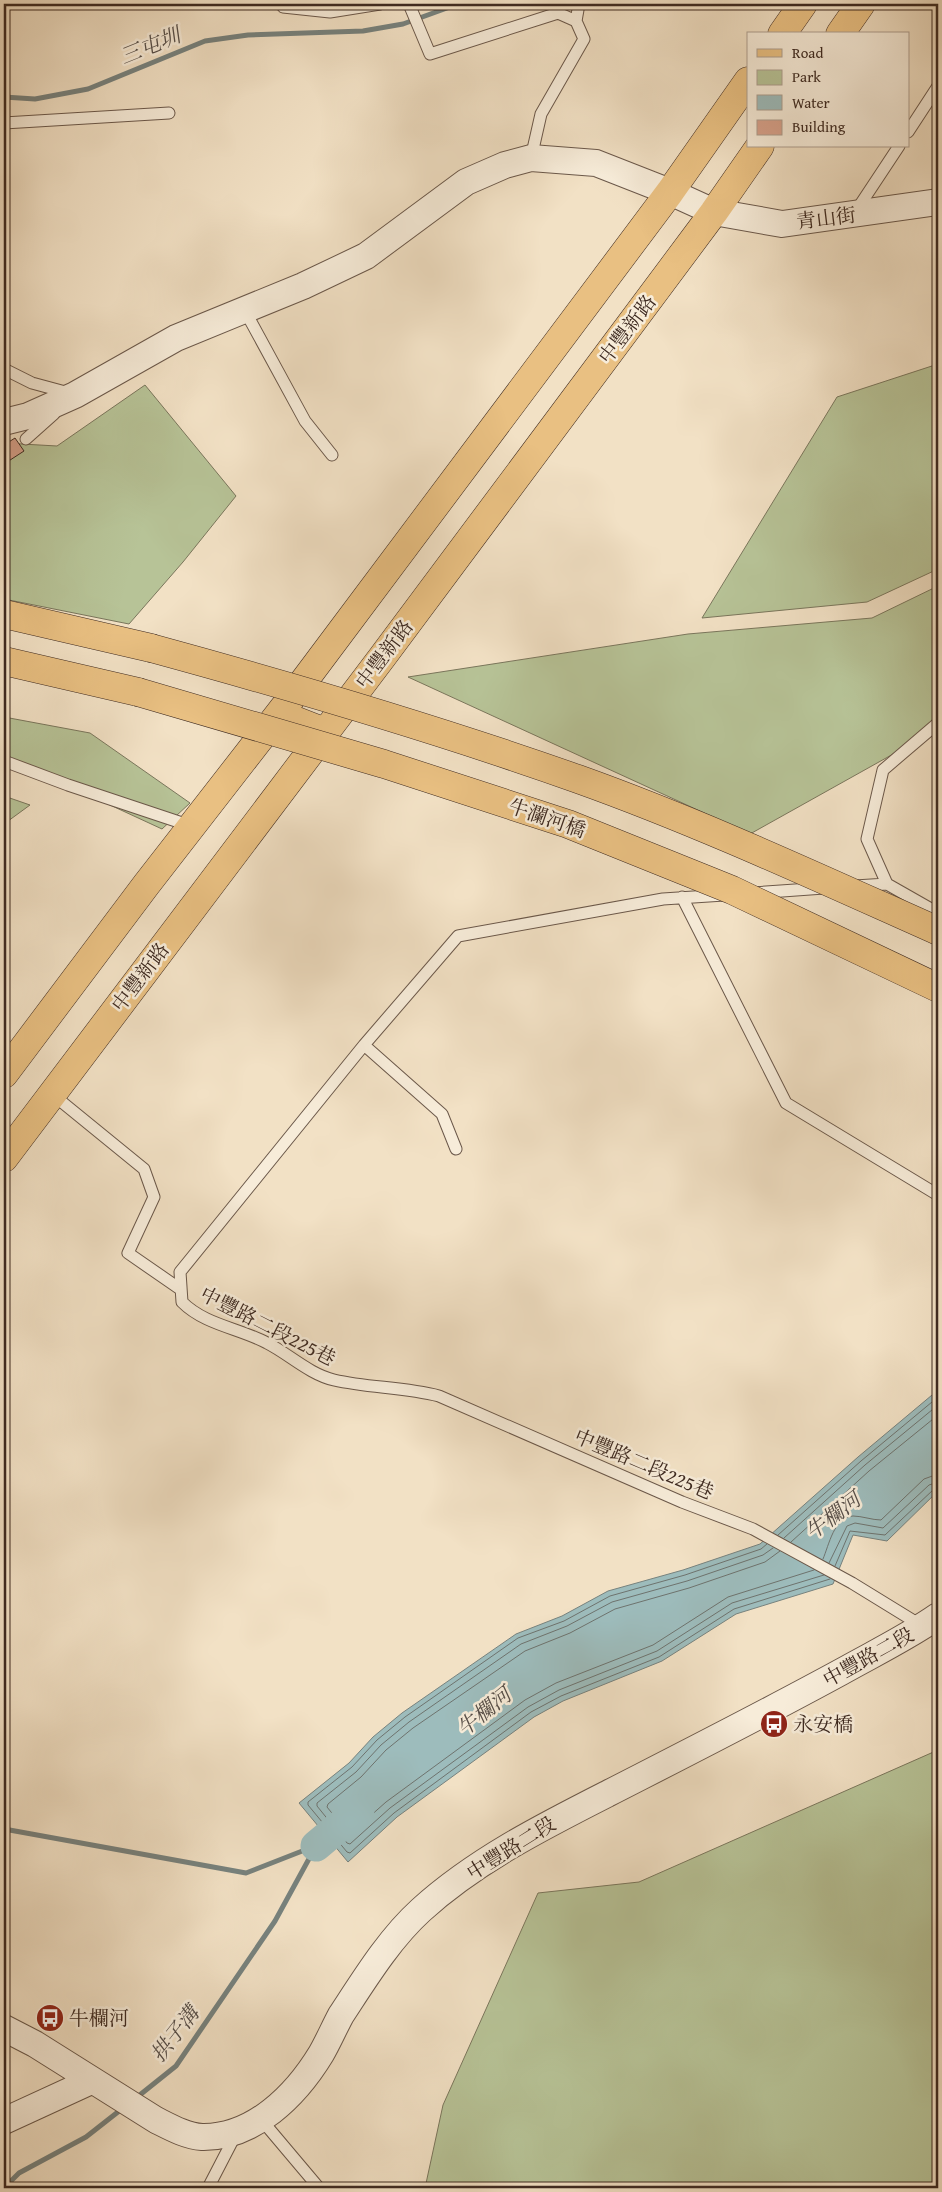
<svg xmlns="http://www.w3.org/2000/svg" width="942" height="2192" font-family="'Gentium Book Plus','Noto Serif TC',serif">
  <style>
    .green { fill: #b7c397; stroke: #7a765c }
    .water { fill: #9dbcbc; stroke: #77827e }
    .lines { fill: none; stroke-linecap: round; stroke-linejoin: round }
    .shore { stroke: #6e736e; stroke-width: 1 }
    .stream { stroke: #77827e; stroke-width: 5 }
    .river { stroke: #9dbcbc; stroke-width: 31 }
    .building { fill: #d8a28c; stroke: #3e2a21 }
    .service-casing { stroke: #6b584a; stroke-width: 13 }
    .tertiary-casing { stroke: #6b584a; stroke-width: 28 }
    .primary-casing { stroke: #3e2a21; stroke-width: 29 }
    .motorway-casing { stroke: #3e2a21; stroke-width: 29 }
    .service { stroke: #f7ecd9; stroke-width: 11 }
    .tertiary { stroke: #f7ecd9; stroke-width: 26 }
    .primary { stroke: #e9c082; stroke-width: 28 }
    .motorway { stroke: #e9c082; stroke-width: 28 }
    .motorway-bridge-casing { stroke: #3e2a21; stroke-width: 29; stroke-linecap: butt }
    .motorway-bridge { stroke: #e9c082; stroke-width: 28 }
    .labels { text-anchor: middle; stroke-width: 5; stroke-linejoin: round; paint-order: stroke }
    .street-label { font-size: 20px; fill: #3e2a21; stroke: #f7ecd9 }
    .poi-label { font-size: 20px; fill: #3e2a21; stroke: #f7ecd9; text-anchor: start }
    .water-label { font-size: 21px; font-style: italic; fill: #564e48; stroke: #f7ecd9 }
  </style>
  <rect width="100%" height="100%" fill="#f2e1c5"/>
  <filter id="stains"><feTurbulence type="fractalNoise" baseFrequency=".004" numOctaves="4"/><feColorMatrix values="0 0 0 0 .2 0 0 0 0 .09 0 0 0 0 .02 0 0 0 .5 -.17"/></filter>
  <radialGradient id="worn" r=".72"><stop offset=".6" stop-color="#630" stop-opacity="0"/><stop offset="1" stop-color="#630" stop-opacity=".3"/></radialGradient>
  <path class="green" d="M938,364v205l-71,33 -165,16 135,-221z
    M145,385l91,111 -53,66 -54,62 -125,-25v-156l53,3z
    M938,586v143l-188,105 -342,-157 280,-43 184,-16z
    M4,717l86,16 100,70 -28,26 -158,-73z
    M4,796l26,9 -26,19z
    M938,1750v438h-513l18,-83 95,-212 101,-11z"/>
  <path class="water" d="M938,1390v101l-51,50 -34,-6 -20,49 -97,30 -74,47 -99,40 -29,16 -137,100 -49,45 -49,-59 50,-40 24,-26 29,-24 114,-79 46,-18 46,-25 75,-21 77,-26 98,-87z"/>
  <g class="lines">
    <path class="shore" d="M778,1535l83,-74 77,-64
      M784,1538l81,-73 73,-60
      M791,1542l78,-71 69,-56
      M767,1544l-6,5 -76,26 -75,21 -46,25 -46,17 -113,79 -28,23 -25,27 -44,35v3l39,47 3,1 44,-40 137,-101 30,-16 98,-39 75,-48 96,-30
      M773,1548l-10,7 -76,26 -75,21 -45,24 -46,18 -112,78 -28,23 -25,27 -39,31v3l30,37 3,1 40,-36 138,-101 31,-17 98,-39 75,-48 92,-28
      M780,1551l-15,11 -76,26 -74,21 -45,24 -45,18 -112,77 -27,22 -25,27 -33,27 -1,3 21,26h3l35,-31 139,-102 31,-17 97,-38 75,-48 86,-27
      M823,1559c6,-14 11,-42 30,-43 9,0 19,4 28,4l43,-41 14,-5
      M829,1563l18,-37 8,-3 28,5 46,-43 9,-3
      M835,1566l15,-35 35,4 48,-45 5,-2"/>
    <path class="stream" d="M4,97l31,2 53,-10 117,-48 43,-6 115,-4 40,-7 55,-20
      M4,1829l242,44 69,-27
      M136,2098l40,-32 99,-145 41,-75
      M4,2188l15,-15 67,-36 37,-29"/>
    <path class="river" d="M316,1846l43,-36"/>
  </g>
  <path class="building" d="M15,438l9,13 -20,13v-19z"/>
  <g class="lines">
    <defs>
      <path id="service" d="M281,4l2,3 47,5 50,-8
        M409,4l21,50 128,-41 18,8 8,18 -43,75 -10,44
        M576,21l3,-17
        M4,123l165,-10
        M908,132l30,-46
        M856,211l43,-65
        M244,309l61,112 27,34
        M4,369l28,14 37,10
        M26,439l28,-25
        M938,723l-55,47 -16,69 20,45 51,29
        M4,761l64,24 123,41
        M855,886l32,-2
        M753,893l71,-5
        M682,897l104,206 152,92
        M364,1045l-184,227 2,30c23,23 57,26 85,41 22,11 42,31 67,37 35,8 70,7 105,16l243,106 71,27 99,54 70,43
        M52,1094l92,75 10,28 -26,56 52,36
        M456,1149l-14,-35 -78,-69 94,-109 205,-37 61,-4
        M260,2118l59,70
        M208,2188l28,-54"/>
      <path id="tertiary" d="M4,422l24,-6 47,-21 101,-57 127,-52 63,-30 100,-74 39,-17 26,-7 65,5 74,29 44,20 68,12 156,-22
        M4,2028l31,16 121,76c14,7 30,16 46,17 52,1 94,-42 119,-83 7,-12 13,-26 20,-39 23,-35 48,-76 80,-105 54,-49 121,-83 186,-116 78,-40 157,-80 234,-122 32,-18 67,-35 97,-56
        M4,2121l87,-40"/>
      <path id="primary" d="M782,34l21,-30
        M840,34l21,-30
        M279,714l46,18
        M4,1074l142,-189 143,-184 381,-509 78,-111
        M4,1158l379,-502 331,-444 46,-66"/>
      <path id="motorway" d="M4,614l147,34
        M4,661l134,31"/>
    </defs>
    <use href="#service" class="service-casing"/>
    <use href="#tertiary" class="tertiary-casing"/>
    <use href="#primary" class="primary-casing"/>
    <use href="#motorway" class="motorway-casing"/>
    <use href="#service" class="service"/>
    <use href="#tertiary" class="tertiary"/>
    <use href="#primary" class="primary"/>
    <use href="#motorway" class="motorway"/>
    <defs>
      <path id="motorway-bridge" d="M151,648c143,39 286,81 427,131 123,44 241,99 360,152
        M138,692l246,72 184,60 164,66 206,98"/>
    </defs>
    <use href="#motorway-bridge" class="motorway-bridge-casing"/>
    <use href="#motorway-bridge" class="motorway-bridge"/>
  </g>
  <defs>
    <symbol id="bus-disc" viewBox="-11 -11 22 22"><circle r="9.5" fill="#8f2418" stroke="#f7ecd9"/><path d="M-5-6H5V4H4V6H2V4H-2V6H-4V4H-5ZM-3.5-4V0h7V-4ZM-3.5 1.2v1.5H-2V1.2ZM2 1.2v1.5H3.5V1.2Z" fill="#fff"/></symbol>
  </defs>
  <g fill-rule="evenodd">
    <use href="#bus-disc" x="758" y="1708" width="32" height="32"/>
    <use href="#bus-disc" x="34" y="2002" width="32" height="32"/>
  </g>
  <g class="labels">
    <g class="street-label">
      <text transform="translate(826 218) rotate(-7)" y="7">青山街</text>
      <text transform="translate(627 329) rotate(-53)" y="7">中豐新路</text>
      <text transform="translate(384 654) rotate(-53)" y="7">中豐新路</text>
      <text transform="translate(547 818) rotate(19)" y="7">牛瀾河橋</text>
      <text transform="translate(140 977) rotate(-53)" y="7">中豐新路</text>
      <text transform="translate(268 1326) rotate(27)" y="7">中豐路二段225巷</text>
      <text transform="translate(644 1464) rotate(23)" y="7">中豐路二段225巷</text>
      <text transform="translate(868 1657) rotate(-29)" y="7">中豐路二段</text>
      <text transform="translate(511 1848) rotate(-32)" y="7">中豐路二段</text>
    </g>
    <g class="poi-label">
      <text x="793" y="1731">永安橋</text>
      <text x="69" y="2025">牛欄河</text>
    </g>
    <g class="water-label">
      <text transform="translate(150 46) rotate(-22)" y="7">三屯圳</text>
      <text transform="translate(833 1516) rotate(-37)" y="7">牛欄河</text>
      <text transform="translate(484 1712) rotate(-39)" y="7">牛欄河</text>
      <text transform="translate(175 2034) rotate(-52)" y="7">拱子溝</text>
    </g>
  </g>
  <rect width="942" height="2192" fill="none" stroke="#f2e1c5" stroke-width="20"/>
  <rect x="5" y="5" width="932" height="2182" fill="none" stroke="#3e2a21" stroke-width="2.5"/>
  <rect x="10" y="10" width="922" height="2172" fill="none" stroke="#3e2a21"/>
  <rect x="747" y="32" width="162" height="115" fill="#f7ecd9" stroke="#ad9e8f"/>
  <rect x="757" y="49" width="25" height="8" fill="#e9c082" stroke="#ad9e8f"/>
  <text x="792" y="58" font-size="15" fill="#3e2a21">Road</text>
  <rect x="757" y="70" width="25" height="15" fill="#b7c397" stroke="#ad9e8f"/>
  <text x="792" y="82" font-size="15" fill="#3e2a21">Park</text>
  <rect x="757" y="95" width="25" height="15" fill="#9dbcbc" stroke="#ad9e8f"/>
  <text x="792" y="108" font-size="15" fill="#3e2a21">Water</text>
  <rect x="757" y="120" width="25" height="15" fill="#d8a28c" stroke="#ad9e8f"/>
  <text x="792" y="132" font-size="15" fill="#3e2a21">Building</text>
  <rect width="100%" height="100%" filter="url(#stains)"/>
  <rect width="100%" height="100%" fill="url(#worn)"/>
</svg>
